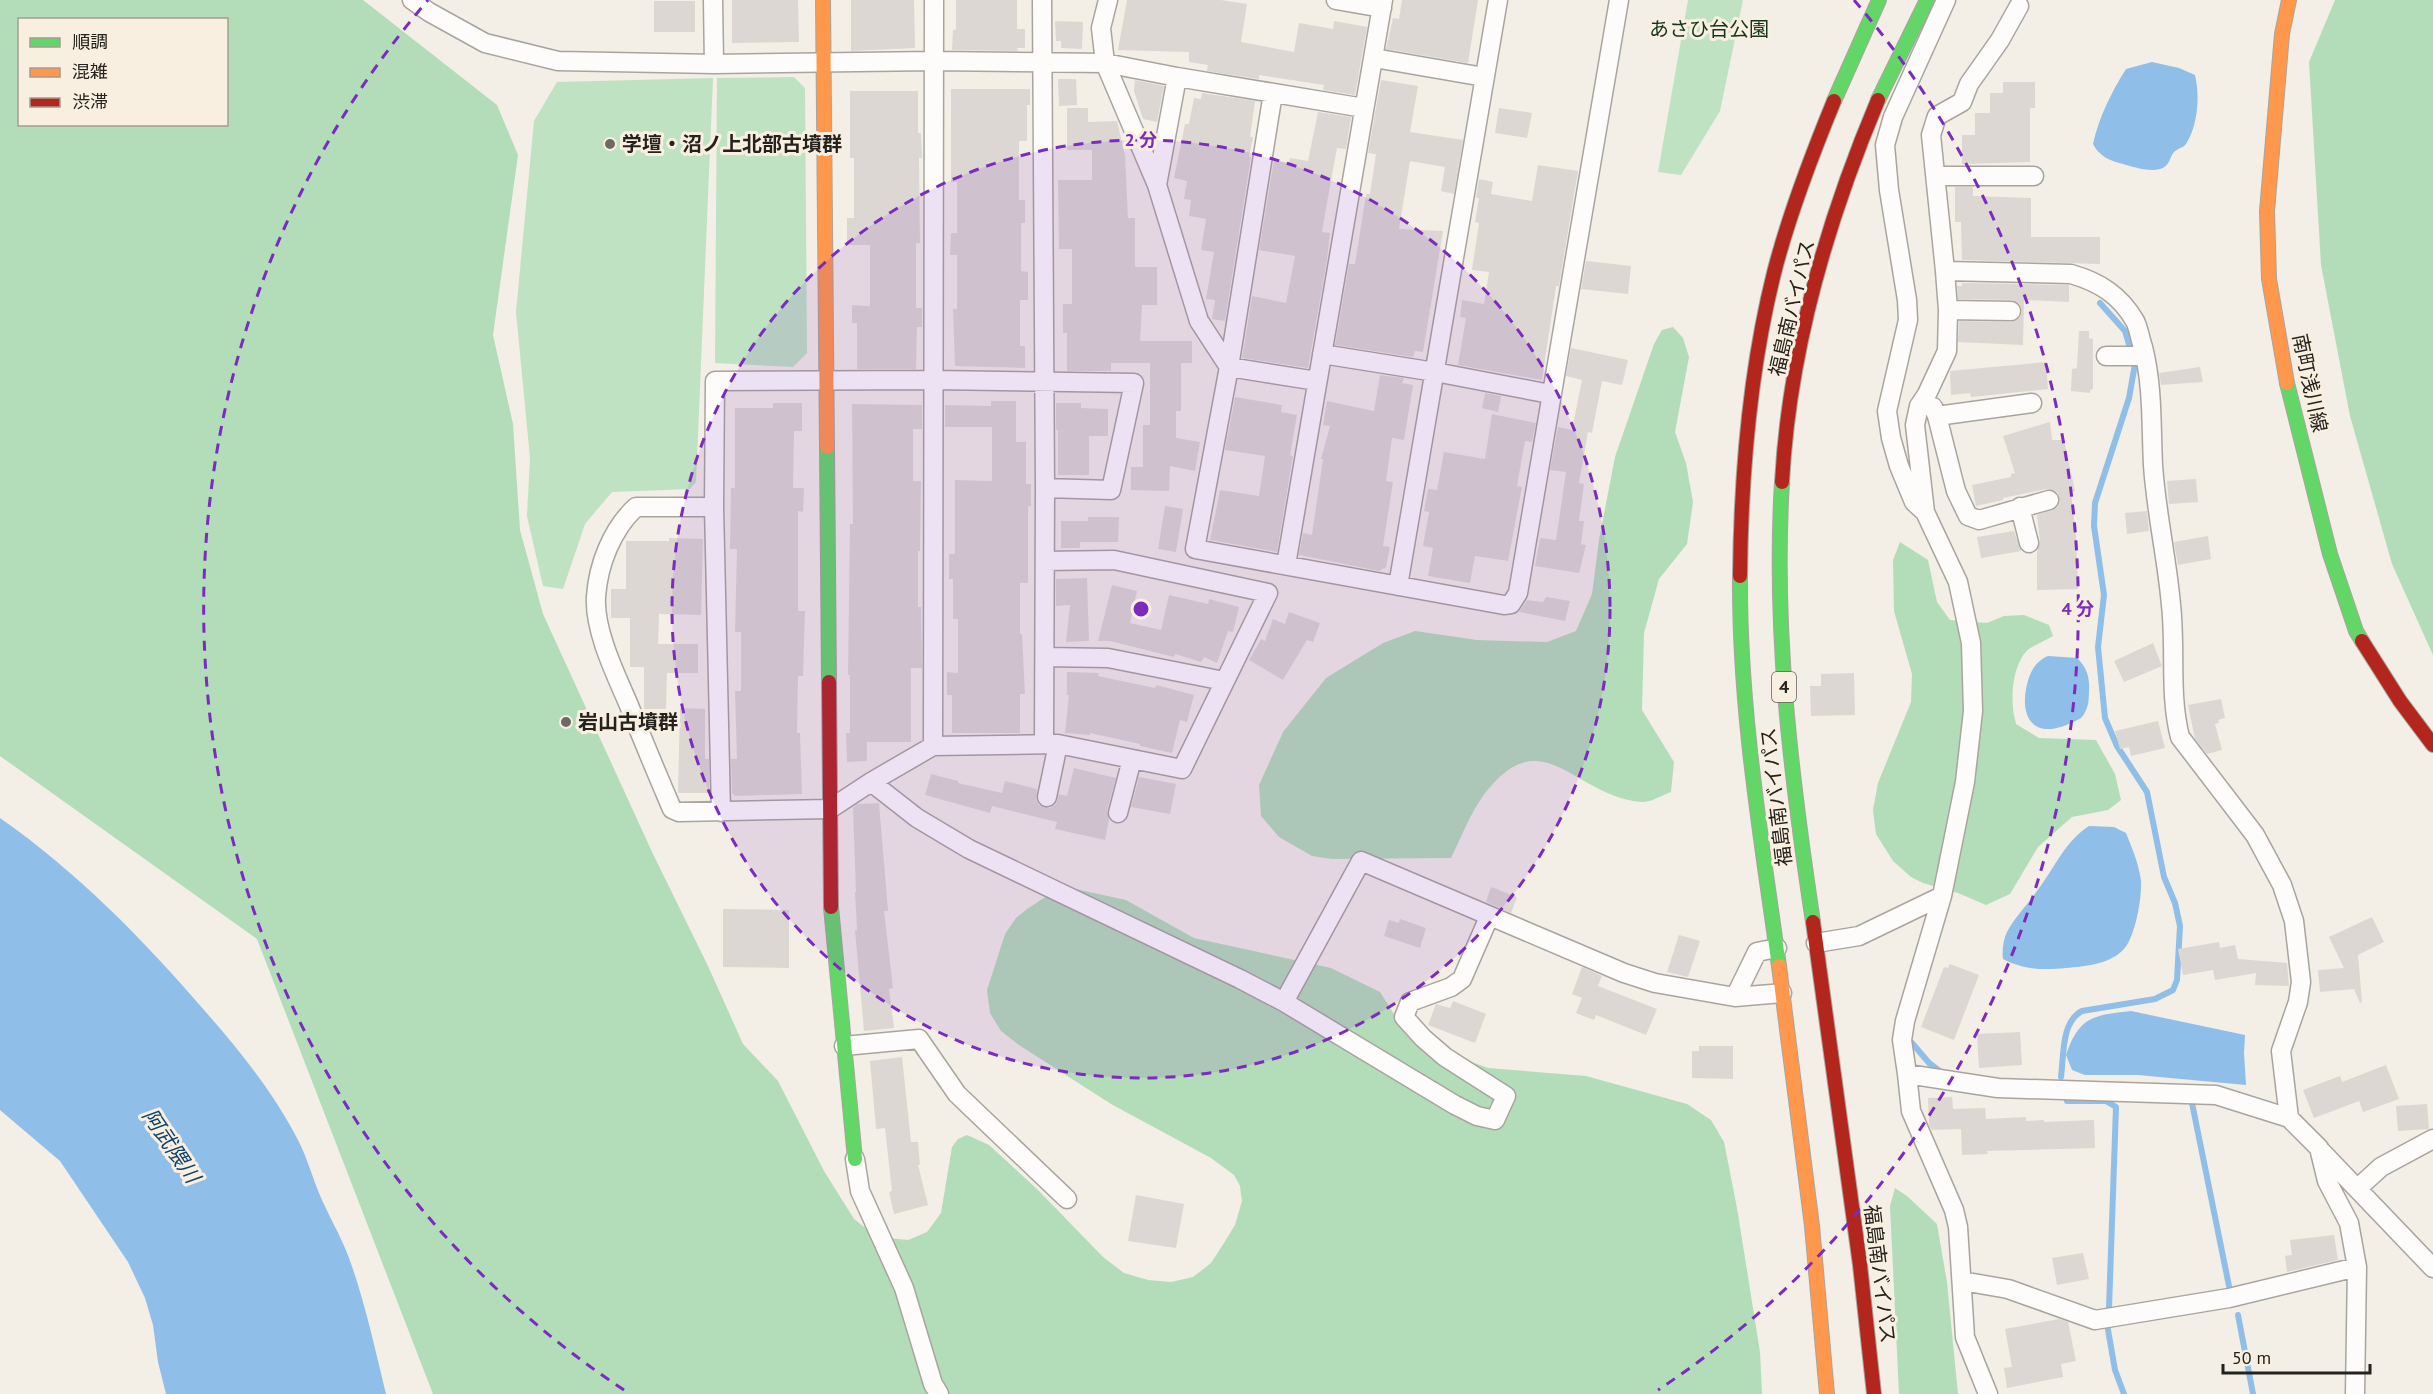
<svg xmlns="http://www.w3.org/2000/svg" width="2433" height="1394" font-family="'PT Sans','Noto Sans JP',sans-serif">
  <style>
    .green { fill: #bfe2c2 }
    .forest { fill: #b3ddb8; fill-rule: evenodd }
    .water { fill: #8fbee8 }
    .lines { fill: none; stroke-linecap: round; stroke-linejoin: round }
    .stream { stroke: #8fbee8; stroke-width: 6 }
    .building { fill: #dcd7d2 }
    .street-casing { stroke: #a9a59e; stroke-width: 21 }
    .fast-casing { stroke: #a9a59e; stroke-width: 16 }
    .slow-casing { stroke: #a9a59e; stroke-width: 16 }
    .jam-casing { stroke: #a9a59e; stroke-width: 16 }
    .street { stroke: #fdfcfb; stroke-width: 18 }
    .fast { stroke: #63d668; stroke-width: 14 }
    .slow { stroke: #ff974d; stroke-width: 14 }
    .jam { stroke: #b3261e; stroke-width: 14 }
    .ring { fill: none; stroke: #7b2cbf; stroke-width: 3; stroke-dasharray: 10 8 }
    .poi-dot { fill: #6d6963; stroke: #f8efe1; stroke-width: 2 }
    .labels { text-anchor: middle; stroke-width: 6; stroke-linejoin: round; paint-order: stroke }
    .shield { fill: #f8efe1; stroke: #646058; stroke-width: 1.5 }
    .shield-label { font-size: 18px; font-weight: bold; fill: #25221d }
    .park-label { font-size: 20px; fill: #13351d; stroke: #f8efe1 }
    .poi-label { font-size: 20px; font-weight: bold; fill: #25221d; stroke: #f8efe1; text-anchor: start }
    .street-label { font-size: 20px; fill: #25221d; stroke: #f8efe1 }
    .water-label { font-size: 21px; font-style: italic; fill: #0e426b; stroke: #f8efe1 }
    .centre { fill: #7b2cbf; stroke: #f8efe1; stroke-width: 3 }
    .ring-label { font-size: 18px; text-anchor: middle; font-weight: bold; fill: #7b2cbf; stroke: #f8efe1; stroke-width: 6; stroke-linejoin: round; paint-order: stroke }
  </style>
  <rect width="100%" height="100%" fill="#f3eee6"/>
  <path class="green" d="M1688,0h55l-23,111 -39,64 -23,-3z
    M794,77l11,11 2,265 -14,14 -78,-4 2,-285z
    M713,78l-17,404 -6,7 -78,3 -27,32 -22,65 -20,-3 -16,-70 3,-58 -14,-146 18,-191 23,-39z"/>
  <path class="forest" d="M0,0h363l134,105 21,50 -25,180 20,89 7,106 23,84 110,240 55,112 35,78 35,37 46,90 30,48 23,18 31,3 19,-8 14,-19 11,-66 6,-8 9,-4 22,10 48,44 66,68 21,16 24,7 23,2 22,-5 18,-14 13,-20 11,-18 7,-24 -2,-15 -6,-11 -23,-17 -100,-54 -92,-59 -18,-14 -11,-18 -3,-23 18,-56 11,-16 11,-9 20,-13 24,-8 55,12 68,38 137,30 49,24 30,47 78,29 98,8 101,28 24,16 13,22 13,66 23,144 2,42h-1329l-176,-455 -257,-183zM20,20h206v104h-206z
    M2335,0h98v655l-41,-91 -42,-148 -29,-151 -12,-203z
    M1673,327l10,11 6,19 -14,75 11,31 7,39 -6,42 -28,35 -15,54 -2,77 32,52 -3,30c-9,3 -21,11 -30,10 -68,-6 -99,-85 -158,-6 -13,18 -22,42 -32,62l-119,1 -20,-3 -33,-19 -18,-21 -2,-31 24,-53 43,-54 57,-35 32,-12 62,9 70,2 29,-11 16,-37 7,-54 16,-83 39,-113 8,-14z
    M1900,542l28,18 9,42 13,18 37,3 17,-7 20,-1 25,10 4,11c-9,6 -22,9 -29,18 -13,19 -14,49 -8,70l23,14 57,2 19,34 6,26 -13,10 -36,7 -34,30 -28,47 -24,11 -28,-12 -35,-10 -12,-6 -18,-16 -17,-27 -3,-24 5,-27 33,-81 1,-28 -18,-63 -1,-51z
    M1895,1188l12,8 30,28 10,58 11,112h-59l-9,-188z"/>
  <path class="water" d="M2152,62l27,6 16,7c5,21 3,50 -9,69 -3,4 -8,4 -12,8 -5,6 -4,14 -14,17 -12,3 -26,-2 -37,-5 -13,-3 -24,-8 -30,-20 6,-27 18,-51 33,-75z
    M2048,656l29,2c10,10 13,19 12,34 0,8 -1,19 -8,26 -5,3 -12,6 -17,8 -31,11 -43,-9 -38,-37 3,-15 8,-27 22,-33z
    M0,818c77,54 143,121 204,192 36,41 70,83 95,132 8,16 13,34 20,51 9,22 22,43 30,65 16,44 26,91 37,136h-220l-8,-32 -5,-37 -8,-27 -17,-36 -68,-101 -60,-51z
    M2089,826l25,1 12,6c6,15 13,31 15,48 1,17 -6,59 -19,70 -15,14 -37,15 -56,17 -23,2 -42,2 -63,-9 -1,-8 0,-19 4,-27 7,-14 21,-28 30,-41 17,-22 28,-50 52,-65z
    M2131,1011l114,24 -1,18 2,32 -108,-10h-53l-13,-5 -6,-15c13,-38 27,-40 65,-44z"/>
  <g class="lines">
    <path class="stream" d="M2100,303l25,28 5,17
      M1912,1043l17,20 13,10
      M2061,1077c3,-22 0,-55 21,-66l73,-12 18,-9 4,-10 3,-54 -5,-23 -11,-26 -17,-85 -30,-46 -12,-28 -7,-71 6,-52 -10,-69 1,-23 34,-105 6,-34
      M2067,1101h39l10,6 -7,201
      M2192,1103l37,183
      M2238,1315l15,79
      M2107,1324l8,46 9,24"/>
  </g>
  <path class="building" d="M732,0h66l1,42 -67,1z
    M851,0h63l1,48 -64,3z
    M956,0h61v29h8v19h-8l1,3 -66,-1 1,-20h3z
    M1127,0h94l26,4 -6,38 53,10 5,-29 34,6 1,-8 33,6 -12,68 -32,-5 1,-5 -65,-10v4l-52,-8 1,-6 -19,-3v-10l-71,-2z
    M1402,0h76l-10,63 -82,-14 7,-31 6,1z
    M654,1h41v31h-41z
    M1055,21l28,1 -1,27 -21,-1v-7h-5z
    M1058,79h18l1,26 -18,1z
    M1135,80l29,6 -7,36 -14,-3 -9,-28z
    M1381,80l37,6 -8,46 53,8 -9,54 -13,-3 4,-24 -35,-6 -11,68 44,2 -20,121 -8,-1 -2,6 -78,-12 14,-81h6l11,-70h4l6,-40 -8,-1z
    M2003,82h32v26h-5v54l-68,2v-29h13v-22h15v-20h13z
    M951,89h79v16h-3v36h-8v59h6v23h-4v48l7,1v28h-8v46h5v22l-70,-2 -2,-57h4v-54h-7l1,-22h6v-51h-6z
    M850,91h68v42h3l1,25h-3l1,85h-4v65h6v19h-5l-1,42h-59v-46h-5v-18l18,1v-61h-23v-27h7v-60h-4z
    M1202,93l53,8 -5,36h3l-4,20h2l-26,164 -13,-2 3,-19 -9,-1 8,-47 -13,-2 5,-31 -17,-3 2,-16 -7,-1 3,-18 -13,-3 11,-54h4l5,-26 7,1z
    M1067,108h21v14l29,-1 8,34 3,63h7v49h22v38h-15l-2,36h52v22h-11v48h-5v27l24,4 -5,29 -25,-5 -1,25 -38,-1v-23h12v-42h7v-62h-39v8h-44v-38h-4v-29h9v-55h-13l-1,-69h34v-30h-25z
    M1499,108l33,5 -5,25 -32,-5z
    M1318,112l33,5 -5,32 -9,-1 -9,49 -6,35 8,1 -3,27 -19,108 -66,-10 10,-62 34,7 9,-47 -36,-6 15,-90 15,3 1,-5 18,3z
    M1538,165l40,6 -19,115h-3l-14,94 -84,-15 8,-47 -6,-1 2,-17 22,4 5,-32 -17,-2 7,-47 -4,-1 4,-24h-3l3,-19 14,3 -2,12 41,7z
    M1955,187h18v9l58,2v39h69v27l-138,-4 -1,-38h-6z
    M1586,261l45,5 -3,28 -47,-5z
    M1962,283l107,2v17l-45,-2 -1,45 -65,-3 1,-21 52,1 9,-5 2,-5 -2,-7 -8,-5 -54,-1 -1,-13h5z
    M2079,331h10v7l4,1v50l-3,1v3l-19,-2 1,-22 5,-1z
    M1571,348l57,12 -6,25 -20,-4 -10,52 -4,-1 -9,51 5,1 -5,37h5l-3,23 5,1 -7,28 -44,-7 5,-28 16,2 10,-68 -16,-2 8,-43 14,3 10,-50 -16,-4z
    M2046,362l2,27 -77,8 -1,-4 -19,2 -1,-24z
    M2200,367l3,15 -42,3 -2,-12z
    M1380,375l24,3 -2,5 11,2 -9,55 -12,-2 -6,43 7,1 -10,64 7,1 -4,20 -7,4 -80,-16 4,-22 9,2 11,-76h-2l9,-33 -7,-1 4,-24 47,10z
    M1485,393l16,3 -3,16 -16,-4z
    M1235,397l47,8 -1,7 16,3 -7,40 3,1 -16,96 -67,-12 10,-50 39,6 6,-40 -40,-6z
    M991,401h25v41h10v42h5v22h-3v77h-8v51h2l3,60h-5v39h-68v-38h-5v-23l11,1v-54h-5v-40h-4v-25h6v-74l37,1v-54h-47v-22l46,1z
    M773,403h29v28h-8l-1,57h11l-1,24 -5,-1v100h7l-2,65h-5l-1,57h3l2,61 -68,2v-2h-2l-1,-35h6l-2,-68h6v-59h-6l2,-83h-7l1,-61h4v-80h38z
    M1056,403h25v5l27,1v27h-19v39h-31v-45h-2z
    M852,404l70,1v24h-9v52h8l-1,70h-2v56h3l1,61h-11v74h-44v19l-20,1 -1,-29h4v-58h-2l2,-151h3z
    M1492,414l44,9 -4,19 -7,-1 -8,45 5,1 -14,74 -33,-5 -5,27 -42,-7 5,-28 -10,-2 6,-34 -5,-1 4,-22 9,1 7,-38 41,7z
    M2050,422l2,18h12l11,51 -4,1 5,45 2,52 -41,1v-39l3,-10 -3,-26 20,-8 3,-5 -3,-10 -11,-3 -43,9v2l-27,6 -4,-21 39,-8v-3l4,-1 -12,-37z
    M2196,479l2,23 -29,2 -2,-23z
    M1165,506l18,3 -7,43 -18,-3z
    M2147,511l2,20 -22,3 -2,-21z
    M1088,517h31l-1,25h-38v6h-19v-27h27z
    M2014,531l7,20 -40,7 -4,-21z
    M2208,536l3,23 -33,6 -4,-23z
    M669,538l34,1 -2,76 -42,-1 -1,30h40v29h-31l-1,36h-22v-42h-14v-49h-19v-29h15v-48h43z
    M1087,578l2,63 -23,1 4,-37 -14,1v-27z
    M1112,585l25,6 -7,32 31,7 8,-35 39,9 1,-5 30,8 -6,25 -5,-1 -11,32 -13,-6 -3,5 -26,-8 -1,3 -64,-16h-12z
    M1546,597l24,4 -5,20 -46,-9 8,-12 16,2z
    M1289,612l31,11 -7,19 -6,-2 -24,40 -34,-20 12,-21 4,2 8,-22 12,5z
    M2153,643l9,23 -38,16 -10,-21z
    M1067,672l32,1 -1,3 57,12 1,-3 38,10 -7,27 -7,-2 -8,33 -32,-7v-2l-50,-11v2l-25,-2 4,-38h-2z
    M1854,673l1,42 -44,1 -1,-30h11v-12z
    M2221,699l4,19 -7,2 1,3 -4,1 7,26 -15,4 -12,-15 -7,-34z
    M680,708l25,1v50h4v34h-31z
    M2158,721l7,27 -34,8 -2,-9 -9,2 -5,-18z
    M1074,768l42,10 -9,32 2,10 -4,20 -50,-11 2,-7 -65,-16 -2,7 -65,-18 6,-21 27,7v2l44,10 3,-12 32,8 -1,11 3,5 11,3 6,-4 3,-10 8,2z
    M1139,777l37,7 -6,30 -39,-7z
    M879,803l9,108h-4l9,77 -4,1 5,39 -30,3 -9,-101h2l-2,-38h1l-3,-84 4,-4z
    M1491,887l26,10 -6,16 -25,-11z
    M723,909l66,1v58l-66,-1z
    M2372,917l12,25 -26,13 4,47 -2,1 -6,-14 -34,3 -2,-22 26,-2 -15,-31z
    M1400,919l26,9 -6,20 -36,-12 5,-16 10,3z
    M1679,935l21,6 -12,36 -21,-5z
    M2219,942l1,6 15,-3 3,14 49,4 2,23 -34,-1 1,-12 -41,7 -2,-10 -30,5 -5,-26z
    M1950,964l29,11 -25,65 -33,-13 23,-60 4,1z
    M1582,967l20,9 -4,10 59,23 -11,26 -50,-20 -2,5 -18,-7 6,-15 -10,-4z
    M1453,1001l33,13 -11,29 -47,-18 8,-21 14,4z
    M2020,1032l2,33 -43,3 -2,-34z
    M1699,1046h34v33l-41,-1v-27h7z
    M902,1057l9,85h7l2,23h-2l10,40 -34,9 -5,-22 3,-1 -7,-63 -9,1 -6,-68z
    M2386,1065l13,34 -36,13 -4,-11 -45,17 -11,-28 37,-14 2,6z
    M1952,1097l1,12 32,-1 1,11 40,-2v4l18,-1v2l50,-2 1,28 -108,3 1,3 -26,1 -1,-26 -29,1 -3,-5 -1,-27z
    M2427,1104l2,25 -31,2 -2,-25z
    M1136,1195l48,9 -8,44 -48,-7z
    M2334,1235l4,25 -51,12 -2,-16 7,-1 -2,-15z
    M2083,1253l6,26 -32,6 -5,-27z
    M2059,1319l9,3 8,39 -15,3 2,13 -56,11 -3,-20 8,-1 -7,-38z"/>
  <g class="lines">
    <defs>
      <path id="street" d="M412,0l17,12 56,31 73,18 156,3 220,-3 171,2 72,14 187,31
        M713,0l1,64
        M1042,0l3,488 -1,255
        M1108,0l-7,28 4,35 52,122 42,136 30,46 88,14
        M1336,0l46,8
        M2019,6l-19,34 -31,44 -7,18 -25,14 -6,19 14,136 3,39 -1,41 -20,43 -8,12 -4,19 10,87 33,70 13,61 2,68 -8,71 -23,114 -37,125 -3,19 5,34 91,14 218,7 73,23 30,30 8,33 22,42 8,44 -2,127
        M1374,58l110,19
        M1273,93l-44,274 -34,182 309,56 7,-1 7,-11 101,-593
        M1937,176h97
        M1157,185l20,-108
        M1945,271l126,3c28,8 49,21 64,47 4,8 5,18 8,26 10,39 8,78 10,118 3,47 14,93 18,140 5,44 -2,89 9,132l75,98 27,50 12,36 7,61 -3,20 -17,49 8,67
        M1948,310l63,1
        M1322,354l113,18 115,22
        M2106,356h39
        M1933,407l4,9 95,-13
        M1937,416l19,75 12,25 11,4 70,-20
        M714,507h-78c-24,22 -38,58 -40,90 -2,33 19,76 32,106 14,35 29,71 44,106l7,3 151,-3 41,-27 62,-36 125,-2 124,25 86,-176 -154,-33 -69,1
        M2020,507l9,36
        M1925,512l-11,-10 -15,-36 -8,-28 -4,-27 21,-91 -1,-20 -18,-110 -4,-45 8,-28 53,-117
        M1286,565l97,-565
        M1398,586l100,-586
        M1045,657l63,1 116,23
        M933,746l1,-746
        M871,782l46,36 52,31 271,130 44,23 171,103 22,11 18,4 11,-24 -61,-39 -22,-19 -19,-21 6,-15 41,-15 11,-8 27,-62
        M1047,797l11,-53
        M721,812l-7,-305 1,-126 219,-1 200,3 -23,107 -66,-2
        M1118,813l14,-54
        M1816,943l43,-7 83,-40
        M1735,997l22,-45 20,-4
        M1284,1002l77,-141 263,112 31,10 80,14 47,-4
        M844,1046l75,-7 38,55 110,105
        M1907,1074l4,37 43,99 4,17 7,110 23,57
        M2320,1150l113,118
        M855,1159l5,32 44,97 29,96 6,10
        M2358,1188l23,-21 52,-28
        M1962,1281l46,8 87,31 134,-22 128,-31"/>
      <path id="fast" d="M1878,100l49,-100
        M1834,101l45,-101
        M2287,383l43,171 26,77 6,10
        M827,447l2,235
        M1782,482c-9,148 9,294 31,440
        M1740,576c-1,131 21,261 39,390
        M831,907l24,252"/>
      <path id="slow" d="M823,0l4,447
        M2287,383l-18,-104 -2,-68 15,-177 7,-34
        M1779,966l33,260 15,168"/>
      <path id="jam" d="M1782,482c7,-132 45,-261 96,-382
        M1740,576c1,-102 9,-203 34,-303 15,-59 37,-116 60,-172
        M2362,641l38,60 33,44
        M829,682l2,225
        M1813,922l47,343 14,129"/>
    </defs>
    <use href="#street" class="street-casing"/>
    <use href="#fast" class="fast-casing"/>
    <use href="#slow" class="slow-casing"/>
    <use href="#jam" class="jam-casing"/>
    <use href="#street" class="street"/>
    <use href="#fast" class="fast"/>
    <use href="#slow" class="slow"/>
    <use href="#jam" class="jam"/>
  </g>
  <circle cx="1141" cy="609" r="469" fill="#7b2cbf" fill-opacity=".12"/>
  <g class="ring">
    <circle cx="1141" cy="609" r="469"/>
    <path d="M624 1390A937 937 0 0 1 428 0M1854 0A937 937 0 0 1 1658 1390"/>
  </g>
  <g class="poi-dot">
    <circle cx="610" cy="144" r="6"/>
    <circle cx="566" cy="722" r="6"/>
  </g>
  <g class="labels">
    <rect class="shield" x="1772" y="672" width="24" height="30" rx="4.5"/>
    <g class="shield-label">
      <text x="1784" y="693">4</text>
    </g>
    <g class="park-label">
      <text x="1709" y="36">あさひ台公園</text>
    </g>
    <g class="poi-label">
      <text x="622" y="151">学壇・沼ノ上北部古墳群</text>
      <text x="578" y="729">岩山古墳群</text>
    </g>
    <g class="street-label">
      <text transform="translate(1792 308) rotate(-77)" y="7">福島南バイパス</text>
      <text transform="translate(2310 383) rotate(78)" y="7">南町浅川線</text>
      <text transform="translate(1776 797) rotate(-97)" y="7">福島南バイパス</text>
      <text transform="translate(1880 1274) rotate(83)" y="7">福島南バイパス</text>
    </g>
    <g class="water-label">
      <text transform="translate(171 1146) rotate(56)" y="7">阿武隈川</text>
    </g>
  </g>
  <circle cx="1141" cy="609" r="9" class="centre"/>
  <g class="ring-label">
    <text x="1141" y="146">2 分</text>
    <text x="2078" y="615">4 分</text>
  </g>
  <rect x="18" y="18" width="210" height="108" fill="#f8efe1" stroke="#a49d93" stroke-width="1.5"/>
  <rect x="30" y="38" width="30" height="9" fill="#63d668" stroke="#a49d93" stroke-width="1.5"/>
  <text x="72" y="48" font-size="18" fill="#25221d">順調</text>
  <rect x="30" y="68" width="30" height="9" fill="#ff974d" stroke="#a49d93" stroke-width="1.5"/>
  <text x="72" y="78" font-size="18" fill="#25221d">混雑</text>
  <rect x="30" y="98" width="30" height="9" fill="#b3261e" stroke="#a49d93" stroke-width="1.5"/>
  <text x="72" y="108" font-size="18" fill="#25221d">渋滞</text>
  <path d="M2223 1364v9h147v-9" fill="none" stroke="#25221d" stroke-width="3"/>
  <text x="2232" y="1364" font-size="18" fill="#25221d" stroke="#f8efe1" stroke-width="4.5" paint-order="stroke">50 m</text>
</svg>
